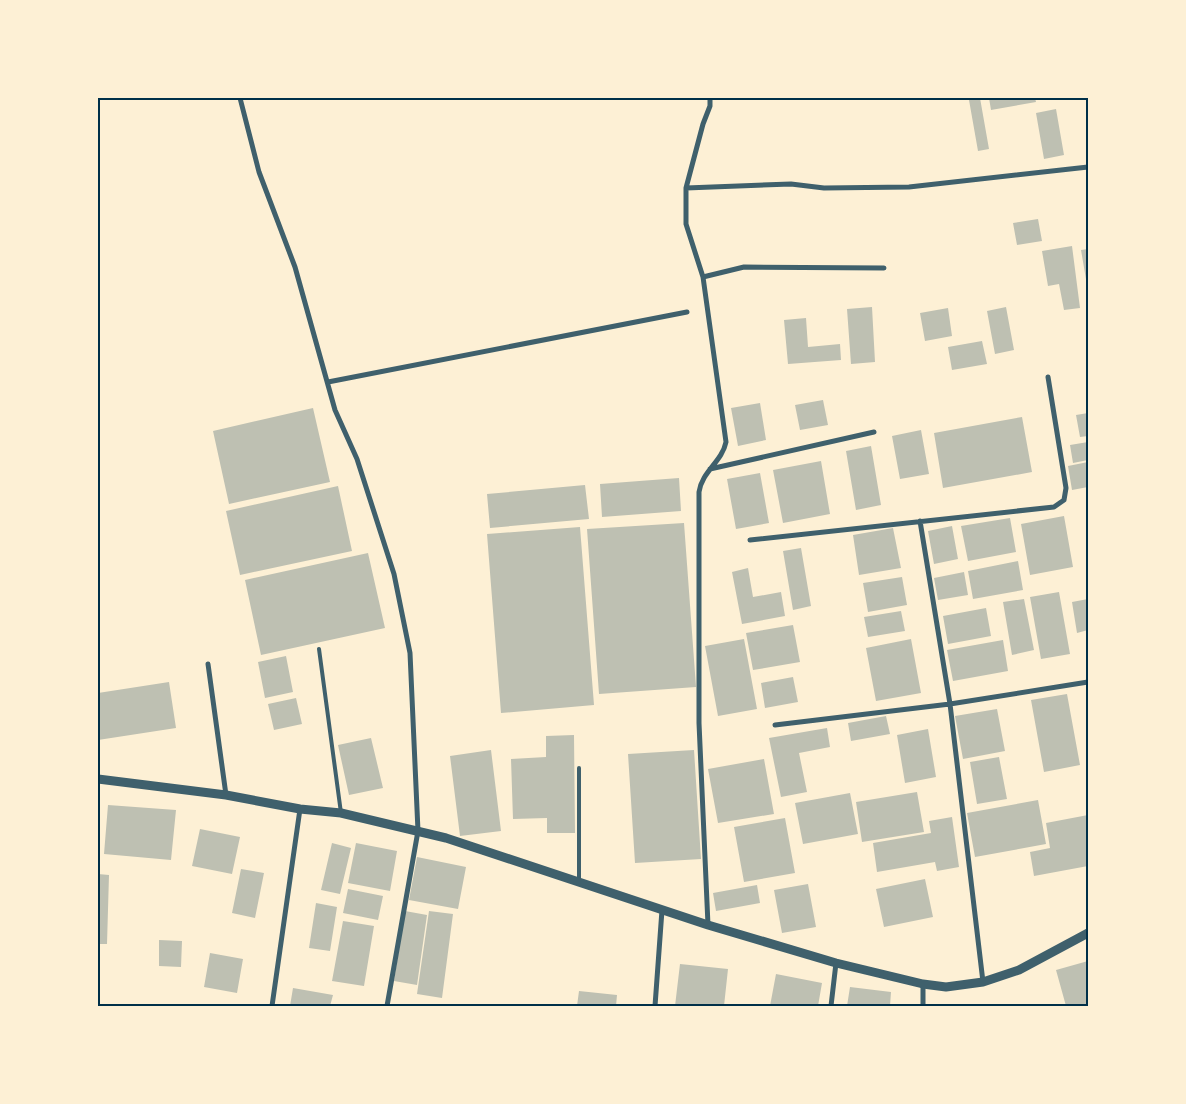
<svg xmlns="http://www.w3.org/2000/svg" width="1186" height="1104" font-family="Commissioner,sans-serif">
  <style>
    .building { fill: #bec0b2 }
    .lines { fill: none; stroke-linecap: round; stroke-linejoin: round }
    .service { stroke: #3f606c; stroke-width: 4 }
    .minor { stroke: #3f606c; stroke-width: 5 }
    .tertiary { stroke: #3f606c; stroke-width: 9 }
    .neatline { fill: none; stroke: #003049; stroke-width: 2 }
  </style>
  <rect width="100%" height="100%" fill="#fdf0d5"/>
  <path class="building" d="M980,98l9,51 -11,2 -9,-51z
    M989,98h46l1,4 -45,8z
    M1056,109l8,46 -20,4 -8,-46z
    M1038,219l4,22 -25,4 -4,-22z
    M1072,246l8,62 -16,2 -5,-26 -11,2 -6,-35z
    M1088,249v35l-1,1 -6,-35z
    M872,307l3,55 -24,2 -4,-55z
    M1006,307l8,43 -19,4 -8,-43z
    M948,308l4,28 -27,5 -5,-28z
    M806,318l2,29 32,-3 1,16 -53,4 -4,-44z
    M982,341l5,23 -35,6 -4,-23z
    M823,400l5,25 -28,5 -5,-25z
    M760,403l6,37 -28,6 -7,-38z
    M313,408l17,74 -101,22 -16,-73z
    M1088,413v23l-8,1 -4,-22z
    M1022,417l10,55 -89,16 -9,-55z
    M921,430l8,44 -29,5 -8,-43z
    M1088,442v18l-15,3 -3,-18z
    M871,446l10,59 -25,5 -10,-59z
    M821,461l9,53 -47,9 -10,-53z
    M1088,462v25l-16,3 -4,-24z
    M760,473l9,50 -33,6 -9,-50z
    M679,478l2,33 -79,6 -2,-33z
    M585,485l4,34 -99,9 -3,-34z
    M338,486l14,65 -112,24 -14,-64z
    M1064,516l9,51 -43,8 -9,-51z
    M1010,518l6,34 -48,9 -7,-35z
    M684,523l12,164 -97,7 -12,-165z
    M952,526l6,33 -24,5 -6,-33z
    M580,527l14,178 -93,8 -14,-179z
    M893,528l8,40 -42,7 -6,-40z
    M801,548l10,58 -18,4 -10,-59z
    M368,553l17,75 -124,27 -16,-75z
    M1018,561l5,29 -50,9 -5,-28z
    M748,568l5,29 28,-5 4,24 -43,8 -10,-52z
    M964,572l4,23 -30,5 -4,-22z
    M902,577l5,28 -39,7 -5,-29z
    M1059,592l11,62 -29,5 -11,-62z
    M1024,599l10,51 -22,5 -9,-53z
    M1088,599v31l-11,3 -5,-31z
    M986,608l5,28 -43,8 -5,-28z
    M901,611l4,20 -37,6 -4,-20z
    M793,625l7,37 -47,8 -7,-37z
    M744,639l13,70 -39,7 -13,-70z
    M911,639l10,54 -45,8 -10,-53z
    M1003,640l5,31 -55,10 -6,-31z
    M286,656l7,36 -28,6 -7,-36z
    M793,677l5,25 -33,6 -4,-25z
    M169,682l7,46 -78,12v-47z
    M1067,694l13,71 -36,7 -13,-72z
    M296,698l6,26 -28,6 -6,-26z
    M997,709l8,42 -42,8 -8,-43z
    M886,716l4,18 -39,7 -3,-18z
    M827,728l3,19 -31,6 8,39 -26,5 -12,-59z
    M928,729l8,48 -31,6 -8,-48z
    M574,735l1,98h-28v-15l-34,1 -2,-60 35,-2v-21z
    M371,738l12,50 -34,7 -11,-50z
    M491,750l10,81 -41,5 -10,-80z
    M694,750l7,109 -66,4 -7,-109z
    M999,757l8,42 -30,5 -7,-42z
    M764,759l10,55 -56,9 -10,-54z
    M917,792l7,40 -62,10 -6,-40z
    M850,793l8,41 -55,10 -8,-41z
    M1038,800l8,44 -71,13 -8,-44z
    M108,805l68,5 -5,50 -67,-6z
    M1088,815v51l-54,10 -4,-24 20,-4 -4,-25z
    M952,817l7,50 -22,4 -2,-9 -58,10 -4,-29 58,-10 -2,-12z
    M785,818l10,55 -51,9 -10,-55z
    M200,829l40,8 -8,37 -40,-8z
    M332,843l19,5 -11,46 -19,-4z
    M356,843l41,8 -7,40 -42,-8z
    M417,857l49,10 -8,42 -49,-9z
    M241,869l23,4 -9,45 -23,-5z
    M98,874l11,1 -2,69h-9z
    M925,879l8,38 -49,10 -8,-38z
    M808,884l8,43 -34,6 -8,-43z
    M757,885l3,18 -44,8 -3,-18z
    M348,889l35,7 -5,24 -35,-7z
    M316,903l21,4 -7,44 -21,-3z
    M405,911l22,4 -10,70 -23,-4z
    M429,911l24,3 -11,84 -25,-4z
    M343,921l31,5 -10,60 -32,-5z
    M159,940l23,1 -1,26 -22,-1z
    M210,953l33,6 -6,34 -33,-6z
    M1088,961v45h-22l-10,-36z
    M680,964l48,5 -4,37h-49z
    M776,974l46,9 -4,23h-48z
    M850,987l41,5 -1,14h-43z
    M293,988l40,7 -3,11h-40z
    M579,991l38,4 -1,11h-39z"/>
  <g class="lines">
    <path class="service" d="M319,649l22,164
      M579,882v-114"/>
    <path class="minor" d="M240,98l19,74 36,95 40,143 22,49 37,115 16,79 8,178 -31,175
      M686,188l105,-4 33,4 85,-1 179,-20
      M703,277l41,-10 140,1
      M328,382l359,-70
      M710,469l164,-37
      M920,521l30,183 33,278
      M750,540l304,-33 10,-7 2,-12 -18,-111
      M208,664l18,131
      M775,725l175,-21 138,-22
      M708,925l-9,-202v-231c3,-21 23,-30 27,-50l-23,-165 -17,-53v-36l17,-64 7,-18v-8
      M923,984v22
      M272,1006l28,-197
      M655,1006l7,-96
      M831,1006l5,-43"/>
    <path class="tertiary" d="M98,779l128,16 74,14 41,4 105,25 262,87 128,38 87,21 23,3 37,-5 36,-12 69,-37"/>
  </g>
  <rect width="1186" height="1104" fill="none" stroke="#fdf0d5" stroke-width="198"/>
  <rect x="99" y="99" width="988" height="906" class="neatline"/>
</svg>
